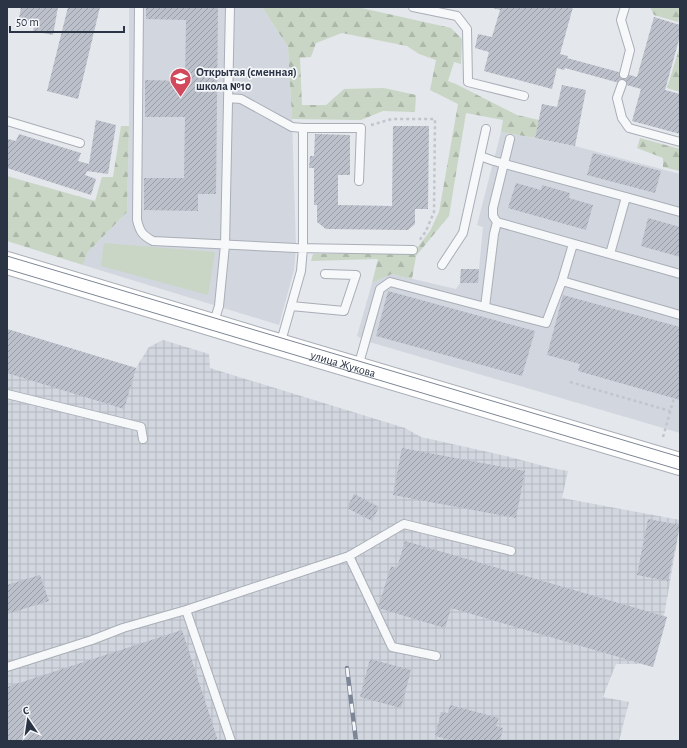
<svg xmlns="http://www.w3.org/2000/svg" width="687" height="748" font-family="'Alegreya Sans',sans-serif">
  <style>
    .built { fill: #d2d6de }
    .industrial { fill: url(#industrial-grid) }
    .forest { fill: url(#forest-firs) }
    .garden { fill: #c9d6c5 }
    .building { fill: url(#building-hatch) }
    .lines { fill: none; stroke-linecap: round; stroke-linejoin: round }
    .lane-casing { stroke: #a9aeb7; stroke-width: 10 }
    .secondary-casing { stroke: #a9aeb7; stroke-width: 24 }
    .path { stroke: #c2c5cb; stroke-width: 2.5; stroke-dasharray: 3 3; stroke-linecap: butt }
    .lane { stroke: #f7f8fa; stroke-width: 8 }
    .secondary { stroke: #fff; stroke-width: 22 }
    .tram { stroke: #7d8696; stroke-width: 1 }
    .rail-casing { stroke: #7d8696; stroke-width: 4.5 }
    .rail { stroke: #f4f6f9; stroke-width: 3; stroke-dasharray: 9; stroke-linecap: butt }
    .labels { text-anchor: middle; stroke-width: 3.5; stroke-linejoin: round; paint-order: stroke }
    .poi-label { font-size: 12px; font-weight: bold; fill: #2b3445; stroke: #f4f6f9; text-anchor: start }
    .street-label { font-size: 12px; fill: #2b3445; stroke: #f4f6f9 }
  </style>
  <defs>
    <pattern id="industrial-grid" width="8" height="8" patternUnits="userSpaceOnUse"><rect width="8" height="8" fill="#d2d6de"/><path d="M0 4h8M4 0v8" fill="none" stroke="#b4b8c0"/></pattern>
    <pattern id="forest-firs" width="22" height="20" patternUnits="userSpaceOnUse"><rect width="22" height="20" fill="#c9d6c5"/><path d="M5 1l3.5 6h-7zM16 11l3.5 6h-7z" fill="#adb8ab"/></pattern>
    <pattern id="building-hatch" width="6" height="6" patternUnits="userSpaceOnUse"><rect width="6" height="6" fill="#bbc0ca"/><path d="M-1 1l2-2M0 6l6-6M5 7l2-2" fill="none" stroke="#989da6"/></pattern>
  </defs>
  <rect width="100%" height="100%" fill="#e4e7ec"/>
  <path class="built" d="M129,7h133l26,40 4,72 4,129 -2,22 -15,55 -196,-60 5,-13 39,-40 2,-86z
    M501,132l74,14 105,28v259l-314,-92 -9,-5 15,-53 20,-9 64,15 4,-6 1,-14h18l4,-42 -6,-2z"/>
  <path class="industrial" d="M7,329l129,39 13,-21 14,-7 46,14 1,14 195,60 16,9 85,19 45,12 17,3 -6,27 118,22v5l-16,91 3,1 -14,50 -12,-3h-25l-13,33 26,5 -10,39h-612z"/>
  <path class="forest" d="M262,7h95l94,21 11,11 -1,25 -7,-2 -6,19 8,3 61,31 22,5 -4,18 -34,-6 2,-12 -37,-7 -17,103 -33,40 -4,23 -20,-5 -20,9 6,-24 -67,2 2,-7 100,-1 17,-22 9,-19 19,-108 -28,-14 6,-30 -17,-6 -12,-8 -65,-13 -26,10 -5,14 -11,1 2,47h24l18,-16 40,-1 32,7 -1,17 -32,-1 -22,9 -69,-1 -4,-72z
    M650,7h30v6l-2,9 -24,-7z
    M680,46v46l-13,-4z
    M121,126h8l-2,86 -39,40 -5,13 -76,-24v-65l88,25 7,-24h11z
    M640,138l40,11v22l-17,-4v-9l-26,-10z"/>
  <path class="garden" d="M104,243l111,9 -7,43 -107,-29z"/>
  <path class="building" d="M21,7h37l-5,28 -20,-4 2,-9 -16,-3z
    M68,7h32l-22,92 -31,-8z
    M146,7h72l-2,187h-18v17l-54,-1v-32h40l1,-61h-40v-37l40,1 1,-61 -40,-1z
    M489,7h84l-13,47 8,2 -1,2 70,19 17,-60 26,8v11l-15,54 15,4v40l-48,-13 9,-32 -76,-21 -1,2 -7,-2 -5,21 -68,-18 5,-19 -14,-4 3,-14 14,3 8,-27z
    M562,85l24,5 -11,56 -40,-8 7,-34 15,3z
    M96,120l20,5 -8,49 -21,-3 -2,4 11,4 -5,16 -84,-27v-25l1,-4 8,2 3,-7 62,19 -3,8 11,3z
    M393,126h36l-1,83h-13v15l-7,6 -82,-1 -9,-7v-17h-3v-37h-5l1,-12h4l1,-22 35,1v40h-12v30l54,1z
    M593,153l68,18 -6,22 -68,-18z
    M516,183l25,7 1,-5 28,8 -1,5 24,7 -7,25 -78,-22z
    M648,218l32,9v30l-39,-11z
    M461,269h18l-1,14h-18z
    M388,291l147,40 -13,45 -146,-40z
    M563,295l117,32v73l-102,-29 2,-7 -33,-9z
    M7,329l129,39 -12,41 -117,-36z
    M402,448l123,23 -9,47 -123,-23z
    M354,494l25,13 -7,14 -25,-13z
    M648,519l32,6 -12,56 -31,-6z
    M405,541l262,76 -14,50 -202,-59 -6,20 -67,-20 13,-42 6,2z
    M40,575l9,26 -42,13v-29z
    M182,630l36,111h-211v-54z
    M370,659l41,11 -10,38 -41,-11z
    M450,705l49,13 -3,8 7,2 -3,13h-46l-19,-5 6,-24 7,1z"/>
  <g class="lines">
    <defs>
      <path id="lane" d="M139,7l-2,213c3,12 5,15 16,21l143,7 117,2
        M413,7l44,9 10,13 1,53 56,14
        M624,74l6,-24 -9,-30 4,-13
        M622,84l-5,14 5,20 7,10 51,14
        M228,98l13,1 51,28 11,1
        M7,121l73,22
        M510,139l-17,69v8l4,6 183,52
        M480,156l14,5 132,36
        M497,222l-3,12 -9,73 61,16 16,-42
        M573,244l-11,37 118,34
        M610,254l16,-57 54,15
        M442,265l21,-32 23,-104
        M291,306l53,5 12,-36 -31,-1
        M213,325l6,-19 6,-61 5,-238
        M280,345l21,-74 2,-23v-120h58l-2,53
        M358,367l22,-78 10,-7 95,25
        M7,394l134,33 2,12
        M349,556l43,91 44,9
        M186,610l45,131
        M7,667l85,-27 31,-12 63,-18 163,-54 55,-32 107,27"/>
      <g id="secondary">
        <path id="s1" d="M7,263l252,76 421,125"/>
      </g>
    </defs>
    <use href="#lane" class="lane-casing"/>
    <use href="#secondary" class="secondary-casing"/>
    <path class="path" d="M371,125l21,-6h43l-1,93 -8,19 -7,10
      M570,382l100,29
      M663,437l11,-39"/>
    <use href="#lane" class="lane"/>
    <use href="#secondary" class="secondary"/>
    <path class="tram" d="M7,256l673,201
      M7,269l673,201"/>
    <defs>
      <path id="rail" d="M347,668l9,73"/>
    </defs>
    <use href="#rail" class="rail-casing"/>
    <use href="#rail" class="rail"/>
  </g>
  <defs>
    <symbol id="school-pin" viewBox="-11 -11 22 30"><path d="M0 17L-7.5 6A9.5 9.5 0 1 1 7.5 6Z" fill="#d1495b" stroke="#f4f6f9"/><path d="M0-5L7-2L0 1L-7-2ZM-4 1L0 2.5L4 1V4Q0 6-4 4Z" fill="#fff"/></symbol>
  </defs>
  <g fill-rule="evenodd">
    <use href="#school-pin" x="168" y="66" width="25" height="34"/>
  </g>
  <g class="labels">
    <g class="poi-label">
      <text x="196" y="76">Открытая (сменная)<tspan x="196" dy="14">школа №10</tspan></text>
    </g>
    <g class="street-label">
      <text dy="4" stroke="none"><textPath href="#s1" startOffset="351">улица Жукова</textPath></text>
    </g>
  </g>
  <rect width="687" height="748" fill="none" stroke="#2b3445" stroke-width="16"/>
  <g transform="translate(28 720) rotate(347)" stroke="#f4f6f9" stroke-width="3" paint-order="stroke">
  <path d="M0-3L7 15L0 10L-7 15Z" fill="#2b3445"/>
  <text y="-6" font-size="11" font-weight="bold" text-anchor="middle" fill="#2b3445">С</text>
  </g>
  <path d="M10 26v6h114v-6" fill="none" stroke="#2b3445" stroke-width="2"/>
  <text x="16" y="26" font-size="12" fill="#2b3445" stroke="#f4f6f9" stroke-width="3" paint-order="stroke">50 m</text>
</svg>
